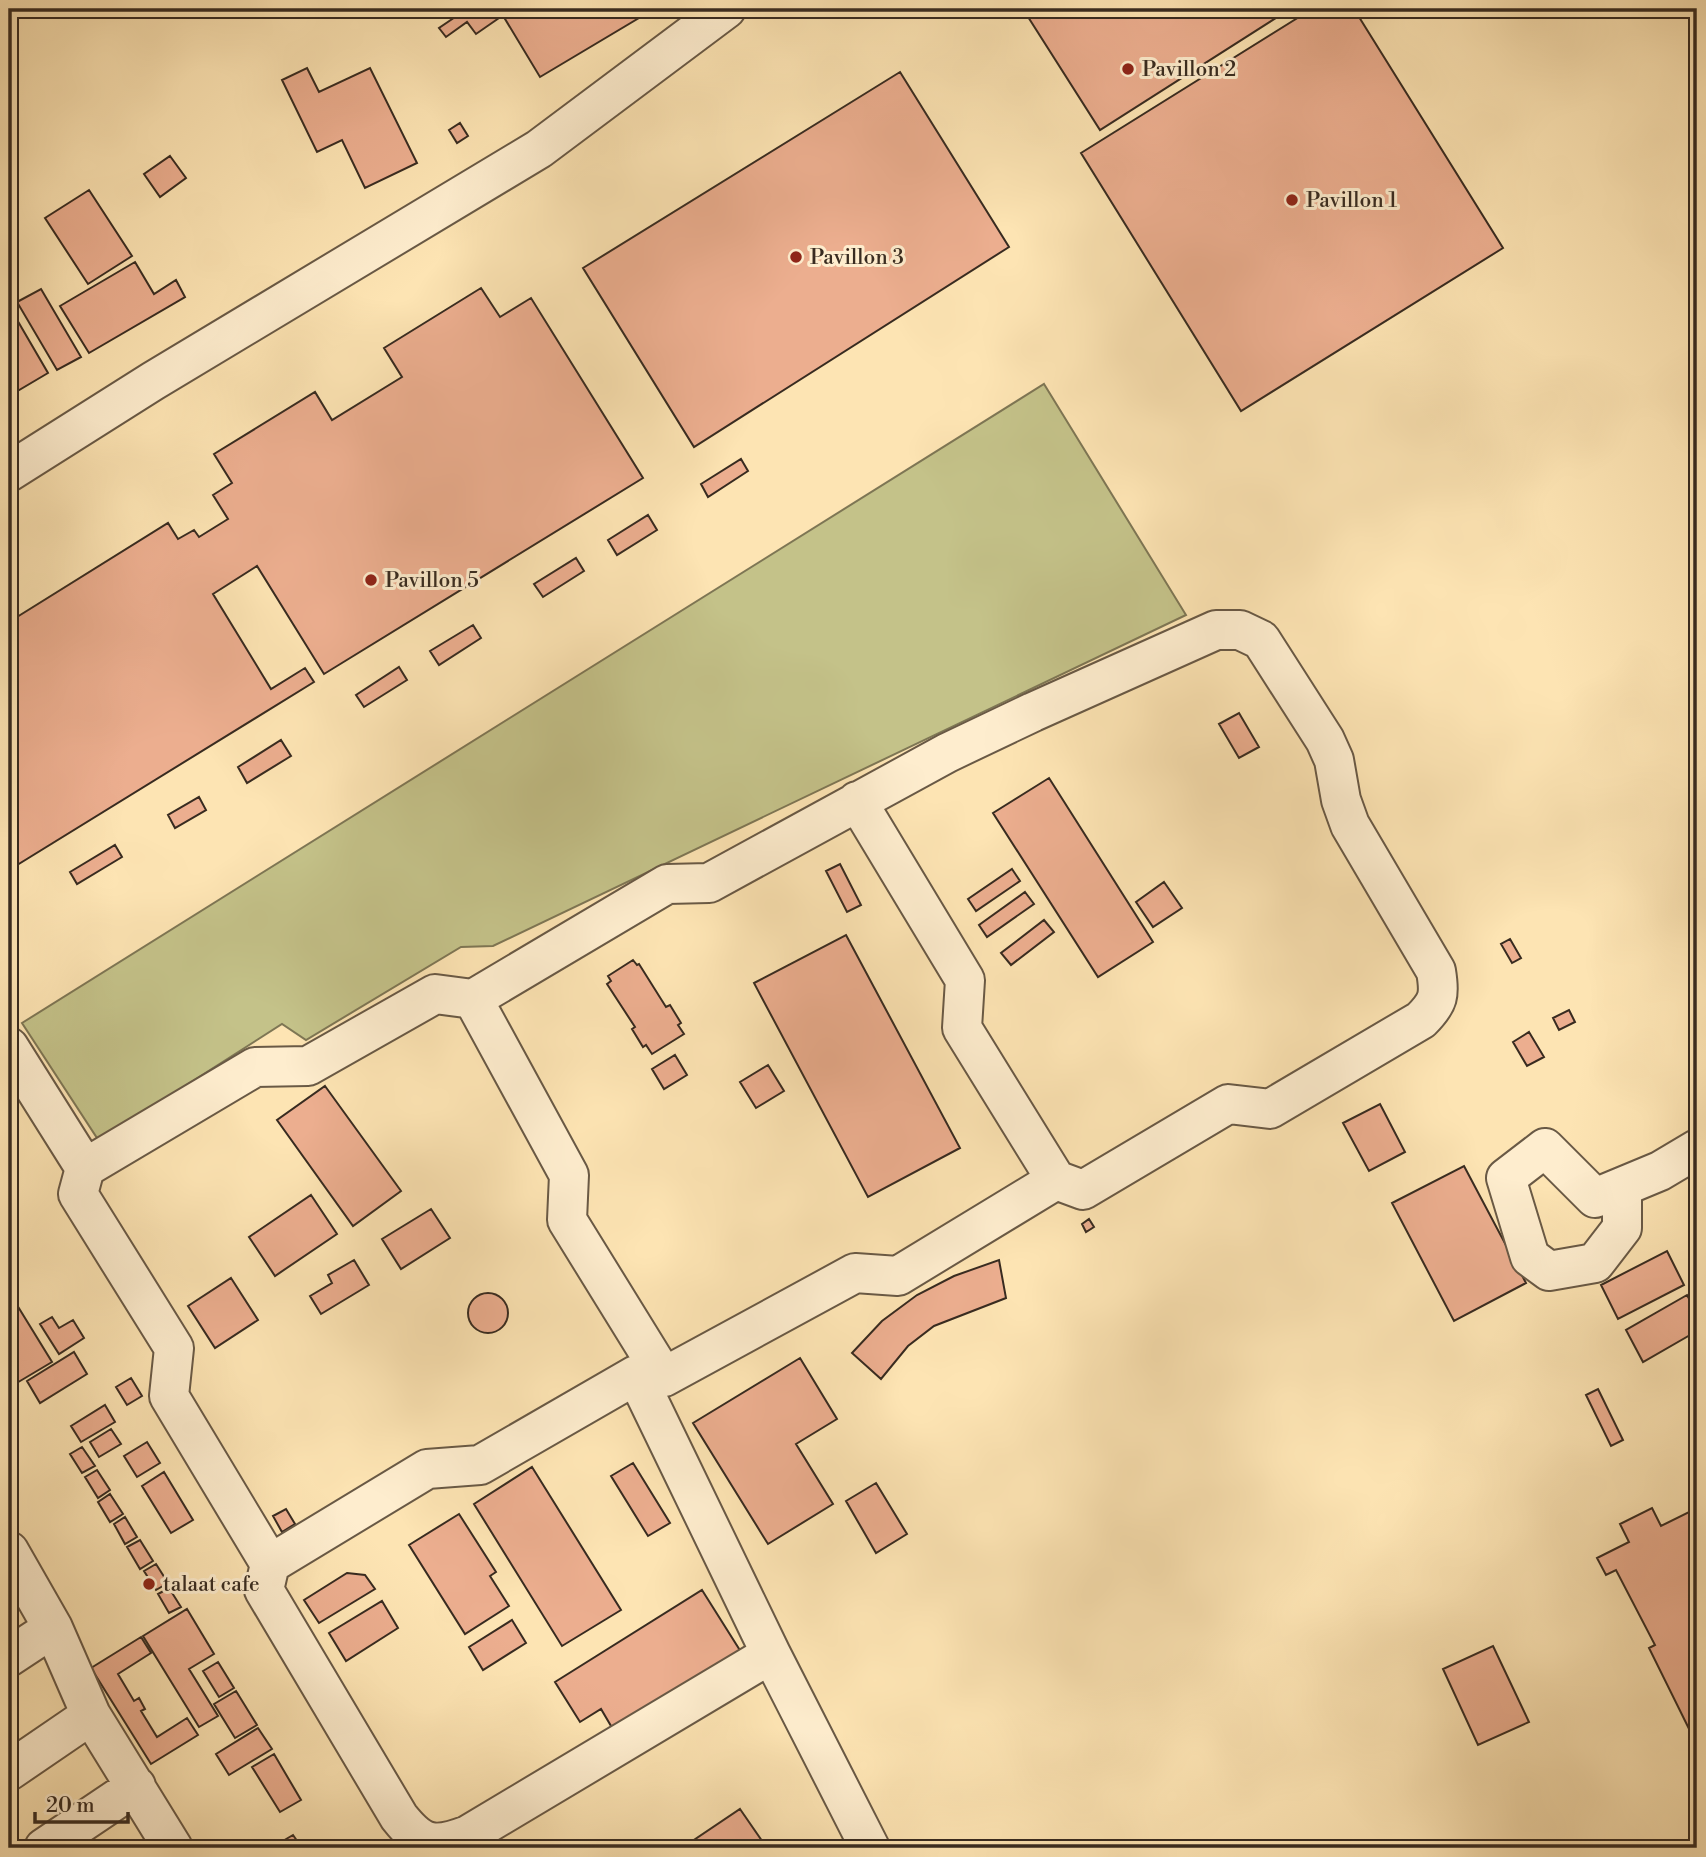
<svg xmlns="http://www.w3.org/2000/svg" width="1706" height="1857" font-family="'Libre Bodoni',serif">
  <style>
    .green { fill: #c4c289; stroke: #7e7654; stroke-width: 2 }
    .building { fill: #ecae8f; stroke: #382b20; stroke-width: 2 }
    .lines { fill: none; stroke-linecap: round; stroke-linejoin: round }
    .minor-casing { stroke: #695945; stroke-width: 42 }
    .minor { stroke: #feedce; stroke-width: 38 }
    .poi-dot { fill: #8f2418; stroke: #feedce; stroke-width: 2.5 }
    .labels { text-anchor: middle; stroke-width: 6; stroke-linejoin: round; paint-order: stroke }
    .poi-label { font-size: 21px; fill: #382b20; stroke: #feedce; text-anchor: start }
  </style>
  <rect width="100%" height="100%" fill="#fde4b3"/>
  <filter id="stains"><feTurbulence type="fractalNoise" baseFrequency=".00286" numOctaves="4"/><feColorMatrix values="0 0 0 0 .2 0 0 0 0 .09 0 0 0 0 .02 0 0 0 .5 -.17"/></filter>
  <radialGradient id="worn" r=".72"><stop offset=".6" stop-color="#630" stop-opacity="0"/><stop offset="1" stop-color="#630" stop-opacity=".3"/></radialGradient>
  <path class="green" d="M1044,384l142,231 -693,331 -32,1 -155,93 -24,-16 -183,117 -77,-118z"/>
  <path class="building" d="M458,9h35l6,9 -23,16 -9,-12 -21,15 -7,-9 22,-15z
    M499,9h155l-114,68z
    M1023,9h267l-190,121z
    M1312,9h42l149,239 -262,163 -160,-258z
    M1436,9h16l-12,7z
    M307,68l12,24 51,-24 47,95 -52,25 -23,-48 -25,12 -35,-72z
    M900,72l109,175 -315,200 -111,-179z
    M460,123l8,13 -11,7 -8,-13z
    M170,156l16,22 -26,19 -16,-23z
    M89,190l43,66 -44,28 -43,-66z
    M135,262l19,32 22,-14 9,17 -96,56 -29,-47z
    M481,288l19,29 31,-19 112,180 -319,196 -67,-108 -44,28 58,95 34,-21 9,14 -305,188v-248l159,-99 10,16 16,-9 5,7 29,-18 -15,-24 19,-12 -18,-29 101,-62 17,28 70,-43 -18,-29z
    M41,289l40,68 -24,13 -40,-68z
    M9,306l39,67 -39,23z
    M741,459l7,12 -40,26 -7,-13z
    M648,515l9,15 -40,25 -9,-15z
    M576,558l8,13 -41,26 -9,-13z
    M473,625l8,13 -42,27 -9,-14z
    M399,667l8,13 -43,27 -8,-12z
    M1239,713l20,34 -20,11 -20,-34z
    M281,740l10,16 -44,27 -9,-16z
    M1049,778l104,164 -55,35 -105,-164z
    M199,797l7,13 -31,18 -7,-13z
    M115,845l7,12 -45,27 -7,-12z
    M840,864l21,41 -14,7 -21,-41z
    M1012,869l8,12 -44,30 -8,-12z
    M1164,882l18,26 -29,19 -17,-25z
    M1025,892l9,12 -47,33 -8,-12z
    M1044,920l10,12 -43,33 -10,-12z
    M846,935l114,213 -92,49 -114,-214z
    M1510,939l11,19 -9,5 -11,-19z
    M633,960l4,5 2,-1 27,43 4,-2 11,18 -3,2 6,9 -32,20 -6,-9 -3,2 -11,-18 3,-2 -28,-43 4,-3 -3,-5z
    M1569,1010l6,12 -16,8 -6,-12z
    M1529,1032l15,25 -17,9 -14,-24z
    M675,1055l12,20 -23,14 -12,-20z
    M768,1065l16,26 -28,17 -16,-26z
    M325,1086l76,105 -48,35 -76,-106z
    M1380,1104l25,48 -36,19 -26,-48z
    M1464,1166l62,117 -72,38 -62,-118z
    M311,1195l26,39 -62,42 -26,-39z
    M431,1209l19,29 -49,31 -19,-30z
    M1089,1219l5,8 -8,5 -4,-8z
    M1667,1251l17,34 -66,34 -17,-34z
    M354,1260l15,25 -48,29 -11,-18 22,-13 -4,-8z
    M999,1260l7,38 -72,28 -26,20 -27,33 -29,-26 30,-32 35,-26 37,-19z
    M231,1278l27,42 -43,28 -27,-42z
    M9,1292l43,70 -37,22 -6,-10z
    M468 1313a20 20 0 1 1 40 0a20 20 0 1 1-40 0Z
    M1687,1295l10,18v18l-54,31 -17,-32z
    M52,1317l7,11 14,-8 11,18 -25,16 -19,-30z
    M74,1352l13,22 -47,29 -13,-22z
    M800,1358l37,61 -41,25 37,60 -65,40 -75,-121z
    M131,1378l11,18 -15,9 -11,-18z
    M1598,1389l25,51 -12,6 -25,-51z
    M105,1405l10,17 -34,20 -10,-16z
    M111,1429l10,15 -22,13 -9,-15z
    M147,1442l13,21 -23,14 -13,-21z
    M82,1447l13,19 -13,7 -12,-19z
    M633,1463l37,60 -22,13 -37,-60z
    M532,1467l89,143 -59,36 -88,-142z
    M97,1470l13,20 -12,8 -13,-21z
    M164,1472l29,48 -22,13 -29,-47z
    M876,1483l31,51 -31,19 -30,-52z
    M110,1494l13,20 -13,8 -12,-20z
    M1652,1508l9,18 28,-14 8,16v217l-48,-97 6,-3 -39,-75 -10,5 -9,-17 32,-16 -9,-18z
    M286,1509l9,15 -13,8 -9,-16z
    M459,1514l37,58 -6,4 19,30 -44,28 -56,-89z
    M125,1517l12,20 -12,7 -11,-20z
    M140,1540l13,21 -13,8 -13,-22z
    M156,1564l12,19 -12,7 -12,-19z
    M347,1573l18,2 10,14 -56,34 -15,-23z
    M169,1588l12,19 -12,6 -11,-19z
    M702,1590l39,62 -127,79 -13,-22 -21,13 -25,-40z
    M382,1601l16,27 -52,33 -17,-28z
    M187,1609l27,45 -25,15 29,47 -19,11 -56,-91z
    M512,1620l14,23 -43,27 -14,-23z
    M141,1637l10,16 -33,21 16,27 5,-3 6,11 -4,2 16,26 30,-19 11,17 -47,29 -60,-96z
    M1493,1646l36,76 -51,23 -35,-76z
    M218,1662l16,26 -15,9 -16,-26z
    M236,1691l21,34 -22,13 -21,-34z
    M258,1728l14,21 -43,26 -13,-21z
    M274,1754l27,46 -21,12 -28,-45z
    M740,1809l27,39h-85z
    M293,1835l9,13h-24l-2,-3z"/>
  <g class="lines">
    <defs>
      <path id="minor" d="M9,472l144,-91 386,-232 187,-140
        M473,999l96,176 -2,45 97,157
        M9,1047l76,121
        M1622,1187v41l-27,35 -46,8 -19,-14 -24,-79 39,-30 50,50 65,-27 37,-22
        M636,1375l135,279 99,194
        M9,1551l44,77 38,87 82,133
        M270,1564l-101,-168 5,-48 -96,-154 7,-26 170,-101 53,-1 127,-72 38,5 194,-115 42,-1 238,-130 86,-41 183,-82h24l21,10 64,100 9,20 7,40 9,25 86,146c4,24 3,31 -15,49l-151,89 -42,-5 -145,86 -27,-10 -94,-152 3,-48 -108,-179
        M771,1654l-303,181c-34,13 -46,11 -69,-18l-135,-227 6,-26 157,-95 53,-4 156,-90 28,2 191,-104 43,3 158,-96
        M9,1657l44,-29
        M9,1771l82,-56
        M44,1848l92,-62"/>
    </defs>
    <use href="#minor" class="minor-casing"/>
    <use href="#minor" class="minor"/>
  </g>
  <g class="poi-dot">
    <circle cx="1128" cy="69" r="7"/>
    <circle cx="1292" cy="200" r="7"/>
    <circle cx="796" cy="257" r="7"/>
    <circle cx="371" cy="580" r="7"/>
    <circle cx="149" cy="1584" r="7"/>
  </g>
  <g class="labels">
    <g class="poi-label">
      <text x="1142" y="76">Pavillon 2</text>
      <text x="1306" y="207">Pavillon 1</text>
      <text x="810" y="264">Pavillon 3</text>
      <text x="385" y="587">Pavillon 5</text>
      <text x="163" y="1591">talaat cafe</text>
    </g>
  </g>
  <rect width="1706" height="1857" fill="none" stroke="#fde4b3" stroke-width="35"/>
  <rect x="10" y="10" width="1685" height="1836" fill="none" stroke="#382b20" stroke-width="3.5"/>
  <rect x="18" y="18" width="1671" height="1822" fill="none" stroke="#382b20" stroke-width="2"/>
  <path d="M35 1812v10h93v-10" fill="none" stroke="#382b20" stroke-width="3.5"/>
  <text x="46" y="1812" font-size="21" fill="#382b20" stroke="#feedce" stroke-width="5" paint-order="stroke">20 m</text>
  <rect width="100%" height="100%" filter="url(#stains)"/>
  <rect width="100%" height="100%" fill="url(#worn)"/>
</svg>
